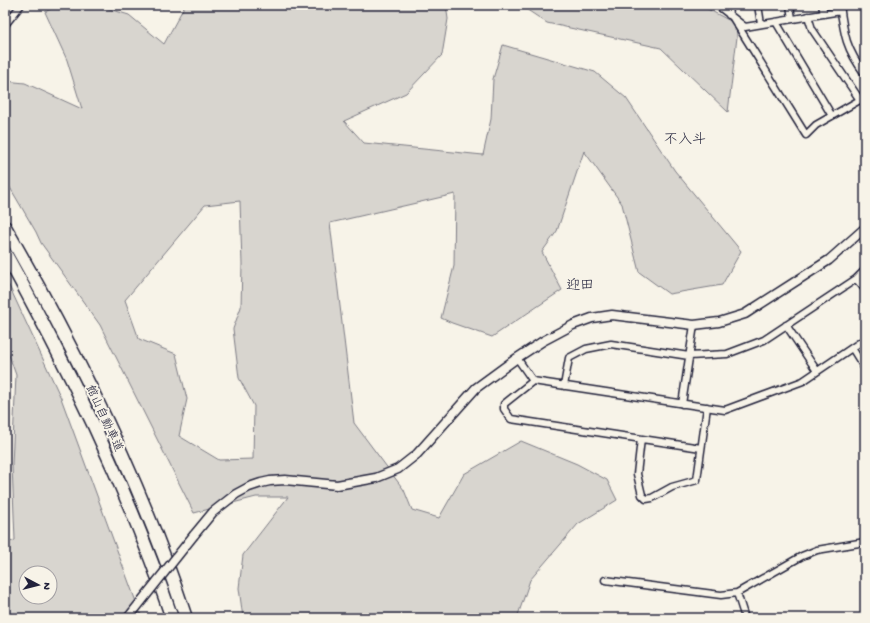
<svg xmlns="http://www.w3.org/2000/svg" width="870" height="623" font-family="'Gochi Hand','Klee One',sans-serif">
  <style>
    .green { fill: #d8d5cf; stroke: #7d7c85; fill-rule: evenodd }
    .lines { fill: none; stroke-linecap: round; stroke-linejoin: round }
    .minor-casing { stroke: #22223b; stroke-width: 9 }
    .tertiary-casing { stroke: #22223b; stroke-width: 11 }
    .motorway-casing { stroke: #22223b; stroke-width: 15 }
    .minor { stroke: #f7f3e8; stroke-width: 6 }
    .tertiary { stroke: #f7f3e8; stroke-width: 8 }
    .motorway { stroke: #f7f3e8; stroke-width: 12 }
    .tertiary-bridge-casing { stroke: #22223b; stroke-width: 11; stroke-linecap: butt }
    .tertiary-bridge { stroke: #f7f3e8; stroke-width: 8 }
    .labels { text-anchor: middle; stroke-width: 4; stroke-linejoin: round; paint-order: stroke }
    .street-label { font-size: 12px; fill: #22223b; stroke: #f7f3e8 }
    .quarter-label { font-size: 14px; fill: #22223b; stroke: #f7f3e8 }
  </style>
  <rect width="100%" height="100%" fill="#f7f3e8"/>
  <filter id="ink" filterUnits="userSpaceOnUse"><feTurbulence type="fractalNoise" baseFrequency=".025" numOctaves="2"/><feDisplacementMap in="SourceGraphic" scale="8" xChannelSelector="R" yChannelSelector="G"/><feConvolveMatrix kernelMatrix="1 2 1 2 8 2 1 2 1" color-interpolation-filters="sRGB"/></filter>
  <g filter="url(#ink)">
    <path class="green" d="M58,5h38l33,10 35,29 21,-39h261l2,14 -6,36 -36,38 -62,28 20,22 119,12 8,-36 2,-40 10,-34 92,27 31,26 49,73 66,80 -19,34 -53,9 -30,-22 -17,-68 -38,-53 -27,80 -15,21 20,38 -70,47 -40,-14 -11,-5 13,-52 1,-72 -125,29 24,200 50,67 8,20 27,8 25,-44 57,-33 56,23 30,16 10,20 -39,24 -48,56 -13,38h-274l-4,-30 4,-33 45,-58h-32l-62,16 -94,-188 -59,-82 -5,-11 -31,-53v-98l20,2 57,26 -15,-49 -22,-48zM240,201l2,63 -1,43 -8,22 6,49 15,28 -1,53 -34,1 -40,-24 8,-37 -11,-45 -37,-15 -14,-39 80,-95z
      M520,5h180l36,19 1,13 -9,75 -67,-64 -114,-25z
      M5,277l56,121 81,220h-137v-74l10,-4 -3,-75 4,-90 -11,-31zM26,573h24v24h-24z"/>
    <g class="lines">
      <defs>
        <path id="minor" d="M717,5l28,22 96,-16
          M728,5l1,10
          M758,5l3,19
          M790,5l2,14
          M822,5l2,9
          M840,5c4,30 6,44 25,69
          M808,16l4,13 48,71
          M733,18l73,117 10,-10 49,-28
          M776,22l56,94
          M5,25l16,-20
          M856,279l9,10
          M786,325l31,46
          M852,348l13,21
          M517,358l16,23
          M564,386l5,-28 17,-9 25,-5 78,12 38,-2 37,-14 92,-61 9,-9
          M682,404l12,-79
          M641,439l-4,35 5,21 4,4 6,-1 20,-11 25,-7 10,-73
          M701,448l-190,-29 -7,-10v-5l29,-23 192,29 78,-29 62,-42
          M605,580l116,15 16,-2 65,-37 15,-6 48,-8
          M737,593l8,25"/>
        <path id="tertiary" d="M194,535l19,-23 23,-18 13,-7 12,-4 9,-2 15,-1 52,5 39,-7 22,-9 19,-15 59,-66 41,-30 26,-17 30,-16 19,-7 20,-3 82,10 25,-3 26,-8 84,-54 36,-32"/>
        <path id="motorway" d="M5,227c72,125 136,254 181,391
          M5,253c16,28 31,57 46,86 47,90 88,183 121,279"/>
      </defs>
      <use href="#minor" class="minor-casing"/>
      <use href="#tertiary" class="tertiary-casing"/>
      <use href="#motorway" class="motorway-casing"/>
      <use href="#minor" class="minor"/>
      <use href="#tertiary" class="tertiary"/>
      <use href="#motorway" class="motorway"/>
      <defs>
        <path id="tertiary-bridge" d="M128,618l66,-83"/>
      </defs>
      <use href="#tertiary-bridge" class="tertiary-bridge-casing"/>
      <use href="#tertiary-bridge" class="tertiary-bridge"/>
    </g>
  </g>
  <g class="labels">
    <g class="street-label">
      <text transform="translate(105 418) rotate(65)" y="4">館山自動車道</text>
    </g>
    <g class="quarter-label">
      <text x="685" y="143">不入斗</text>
      <text x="580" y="289">迎田</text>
    </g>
  </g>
  <rect width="870" height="623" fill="none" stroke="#f7f3e8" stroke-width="20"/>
  <rect x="10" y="10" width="850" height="603" fill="none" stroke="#22223b" stroke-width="1.5" filter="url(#ink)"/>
  <g transform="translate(38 585) rotate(97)"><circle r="19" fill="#f7f3e8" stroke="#a29fa3"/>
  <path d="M0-3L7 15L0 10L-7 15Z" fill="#22223b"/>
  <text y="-6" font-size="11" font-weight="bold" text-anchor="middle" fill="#22223b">N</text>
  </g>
</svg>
